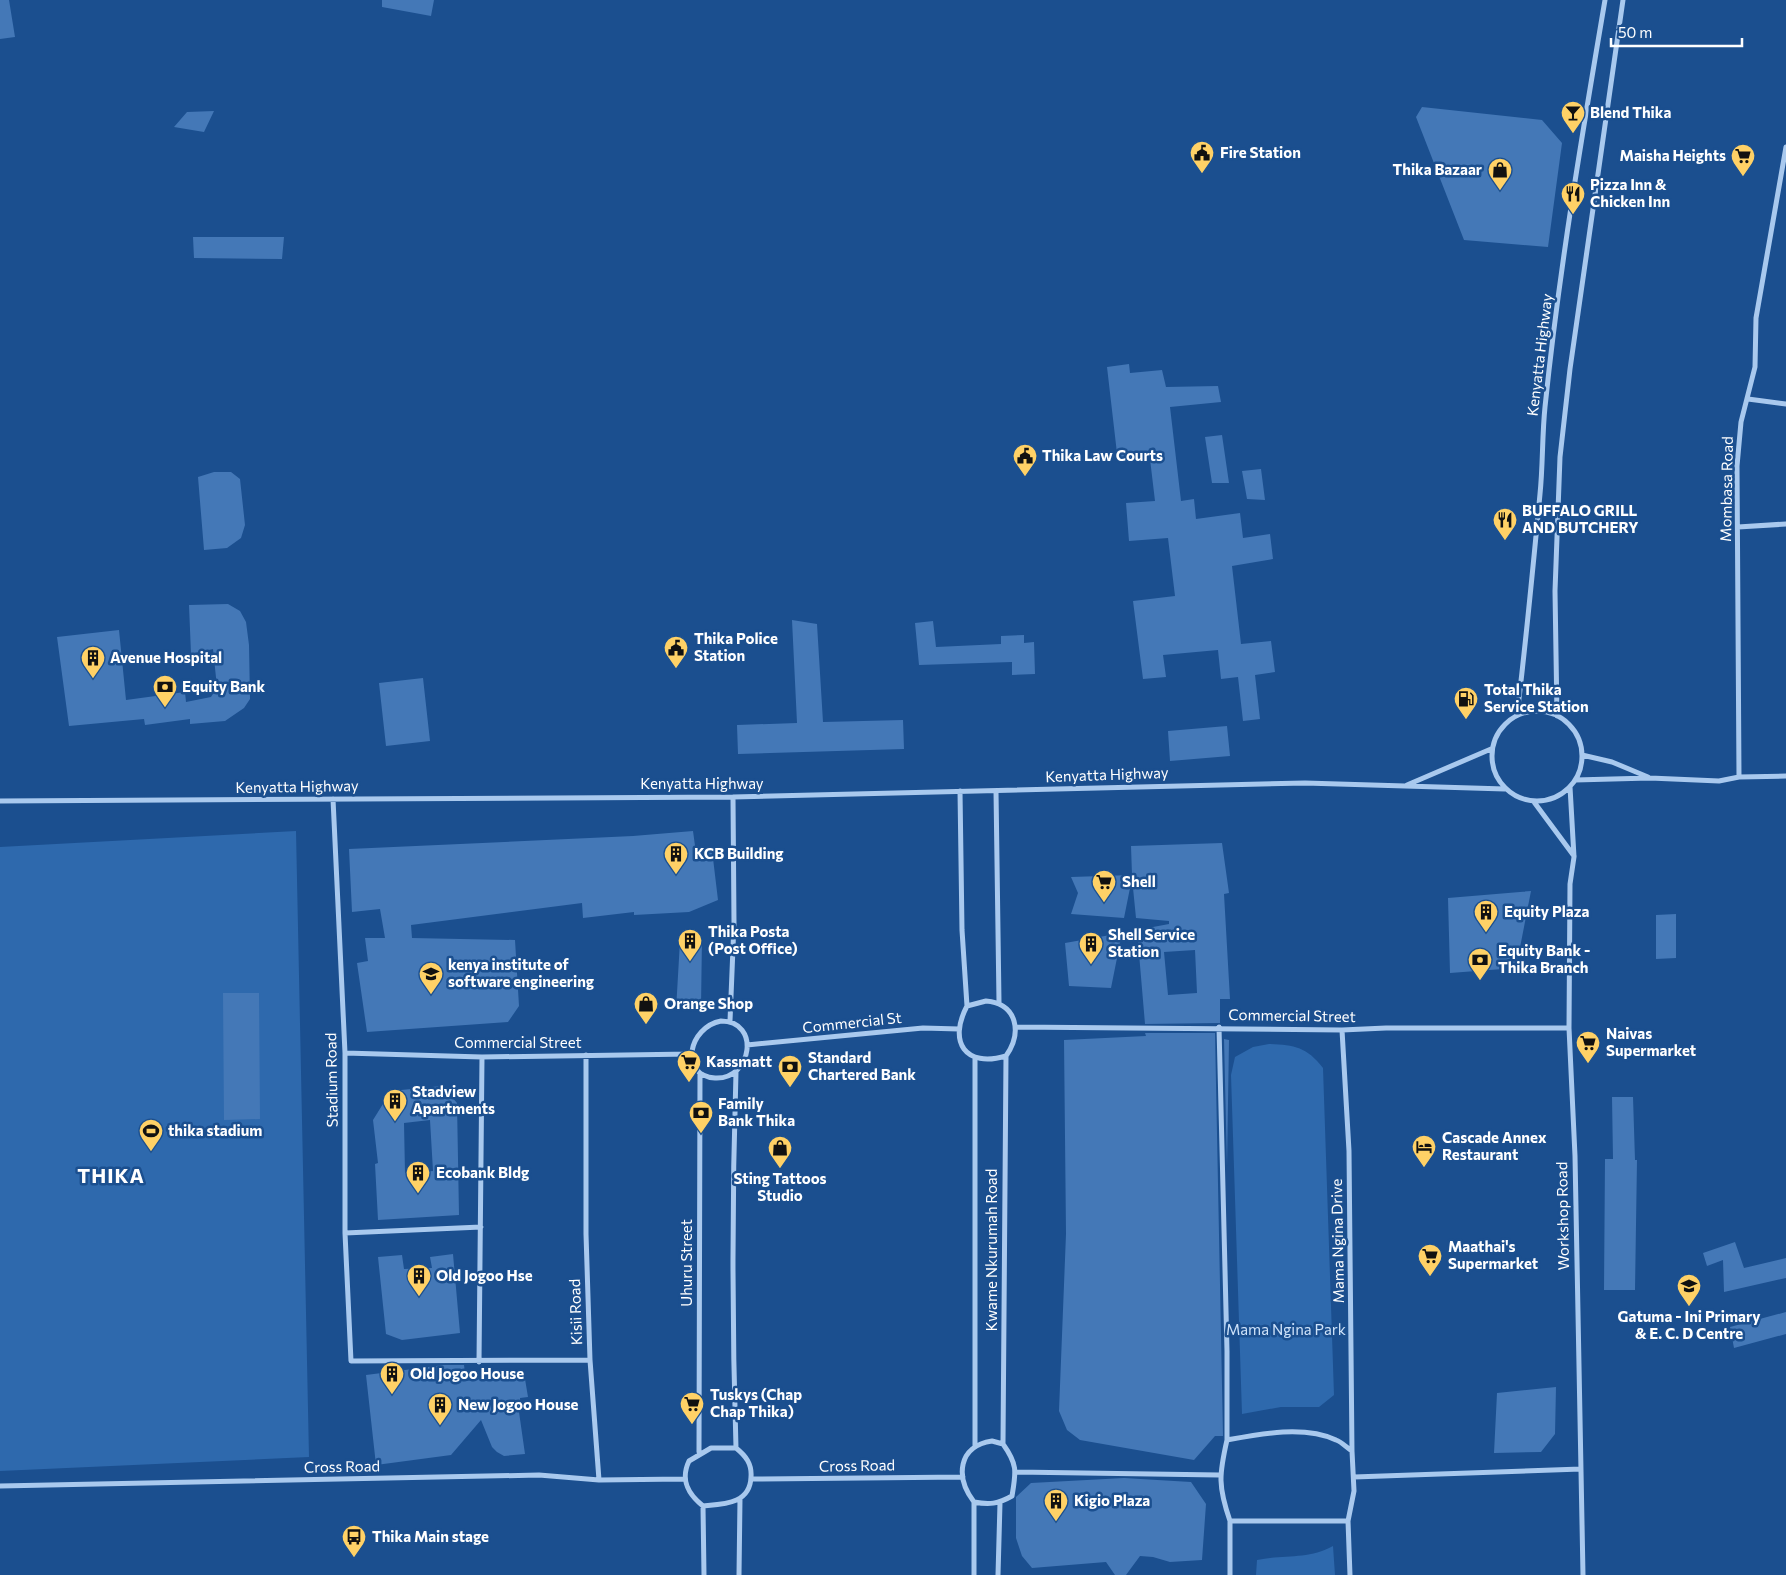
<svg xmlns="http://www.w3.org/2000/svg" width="1786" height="1575" font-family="Commissioner,sans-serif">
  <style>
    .green { fill: #2e69ad }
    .building { fill: #4478b7; fill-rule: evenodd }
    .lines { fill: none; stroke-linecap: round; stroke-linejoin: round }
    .minor { stroke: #a9c9ee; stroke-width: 5 }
    .labels { text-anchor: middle; stroke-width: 5; stroke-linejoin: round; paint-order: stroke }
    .poi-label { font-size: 15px; font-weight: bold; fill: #fff; stroke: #1b4f8f; text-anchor: start }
    .street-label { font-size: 15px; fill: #fff; stroke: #1b4f8f }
    .park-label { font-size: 15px; fill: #cfe3fa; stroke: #1b4f8f }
    .district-label { font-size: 20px; font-weight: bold; letter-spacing: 1px; fill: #fff; stroke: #1b4f8f }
  </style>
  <rect width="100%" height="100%" fill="#1b4f8f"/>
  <path class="green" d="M296,831l13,626 -309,14v-624z
    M1269,1044c25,1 38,3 54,24l11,327 -15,12h-38l-39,7 -11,-339 4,-18 18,-10z
    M1333,1546l2,29h-79l1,-15c28,-6 51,0 76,-14z"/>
  <path class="building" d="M0,0h9l6,37 -15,2z
    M382,0h52l-3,16 -49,-9z
    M1422,107l120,13 20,23 -14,104 -84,-7 -48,-123z
    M214,111l-10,21 -30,-5 13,-15z
    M193,237h91l-2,22 -88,-1z
    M1129,364l1,9 32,-3 4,17 52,-1 3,16 -51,5 11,94 13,-2 2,20 44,-6 3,25 27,-4 3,25 -41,7 9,78 30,-3 4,31 -20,3 5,44 -17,2 -5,-44 -17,2 -3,-29 -55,5 3,22 -23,2 -10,-78 42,-5 -7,-58 -39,3 -3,-38 29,-2 -5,-42 -32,3 -11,-95z
    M1222,435l7,48h-17l-7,-46z
    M1261,469l4,31 -18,-1 -5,-28z
    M214,472h17l9,7 5,46 -4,13 -14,10 -23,2 -6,-73z
    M228,604l12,7 6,11 3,23 1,54 -6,9 -19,13 -35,3v-5l-45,6 -1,-6 -75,7 -12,-89 62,-7 7,70 59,-8 1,10 25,-5 6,-10 -4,-38 -22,5 -2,-49z
    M792,620l25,4 6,98 80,-2 1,29 -166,5 -1,-29 60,-2z
    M933,621l3,26 65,-3v-8l23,-1v8l10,-1 1,32 -23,1v-13l-93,3 -4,-42z
    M423,678l7,63 -44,5 -7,-63z
    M1227,726l3,30 -60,5 -2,-30z
    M693,831l3,22 16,-3 6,50 -29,12 -55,3v-3l-51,6 -1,-15 -171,22 1,13 103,2 4,66 -11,16 -141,10 -10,-69 11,-2 -3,-23h20l-5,-29 -28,3 -3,-63 284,-13z
    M1222,843l7,50 -5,1 6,105h-10v24l-75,1 -8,-94 32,-6v-3l-33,-3 -4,-40 -8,40 -53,-4 7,-21 -7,-16 61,-2 -1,-29zM1195,950l2,43 -29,2 -4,-43z
    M1531,891l-15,77 -66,5 -2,-75z
    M1676,914v44l-20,1v-44z
    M1122,933l-11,55 -42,-2 -4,-43z
    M702,937l-1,70 -25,3 4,-69z
    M223,993h36l1,126 -36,1z
    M1145,1033h70l8,403h-8l-21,24 -114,-20 -13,-10 -8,-19 7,-177 -2,-194 82,-4z
    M1224,1039l5,1 -2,126z
    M442,1086l15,17 2,112 -81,5 -3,-56 3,-1 -5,-43 18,-29zM430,1120l3,51 -28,2 -1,-50z
    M1612,1097h21l2,63h2l-2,130h-31l1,-131h8z
    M1735,1242l9,26 42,-10v20l-62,14 -1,-32 -16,6 -4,-13z
    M453,1254l7,79 -58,7 -16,-6 -8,-77 24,-2 2,14 28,-1 -2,-11z
    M1786,1312v22l-52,14 -4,-21z
    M444,1365h20l2,16 58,-8 4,24 -8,1 1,13 -2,1 6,42 -21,2 -7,-4 -5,-5 -11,-27 -30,35 -75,10 -10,-90z
    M1556,1387l-1,47 -14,18 -47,1 3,-60z
    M1124,1478l67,4 15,22 -4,56 -32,2 -17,-5 -13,-1 -14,19h-11l-9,-13 -74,6 -10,-12 -6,-18v-41l15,-14z"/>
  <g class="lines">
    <path class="minor" d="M1748,399l38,5
      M1738,527l48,-3
      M1492 756a45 45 0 1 1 90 0a45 45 0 1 1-90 0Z
      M1517,715c9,-73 16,-147 23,-221 3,-29 2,-58 5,-87 14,-136 37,-272 60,-407
      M1557,716l-2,-125 5,-134 10,-88 53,-369
      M1582,755l30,7 36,15
      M1739,777l-2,-311 4,-44 14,-55 1,-49 30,-171
      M1575,780l75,-2 69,3 20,-4 47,-1
      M1407,785l84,-36
      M1570,787l4,70 -4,27 -1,144 6,128 8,419
      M960,791l2,139 5,76
      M996,791l3,211
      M333,799l12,254v180l6,128 239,-1 -4,-126v-179
      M0,801l733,-4 572,-14 200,6
      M1534,802l40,54
      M986,1001c32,3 36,32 20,55 -41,12 -58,-14 -39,-50z
      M721,1021c40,0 31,59 -6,57 -37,-3 -26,-51 6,-57z
      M730,1021l4,-98 -1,-126
      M1015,1027l327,3 44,-2h183
      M1219,1027l8,324v89
      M1342,1030l7,121 3,300
      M747,1045l176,-17 36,1
      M345,1053l137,4 209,-3
      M975,1059v387
      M345,1233l136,-6
      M590,1360l9,120
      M479,1362l3,-305
      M992,1441l11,3c15,21 13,28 9,52 -14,8 -23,9 -38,6 -19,-25 -16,-56 18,-61z
      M1003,1444l3,-388
      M711,1448h25c10,8 16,16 15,29 -1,27 -27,27 -48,29 -15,-12 -23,-26 -14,-45z
      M736,1448c-4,-125 -4,-251 0,-376
      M699,1452l1,-379
      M1016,1472l203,3
      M1354,1477l227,-8
      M751,1479l212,-2
      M0,1486l539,-11 60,5 85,-1
      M974,1502v73
      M703,1506l1,69
      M1348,1521h-118c-12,-35 -11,-46 -3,-81 32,-6 77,-15 109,0 6,2 11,8 16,11l2,40 -6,30 2,54
      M739,1575l1,-76
      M998,1575l2,-72
      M1230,1575v-54"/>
  </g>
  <defs>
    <symbol id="bar-pin" viewBox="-11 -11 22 30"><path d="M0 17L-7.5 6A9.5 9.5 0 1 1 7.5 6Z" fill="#ffd166" stroke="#1b4f8f"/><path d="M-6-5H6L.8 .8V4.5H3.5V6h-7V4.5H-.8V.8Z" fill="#111"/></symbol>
    <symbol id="civic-pin" viewBox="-11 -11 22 30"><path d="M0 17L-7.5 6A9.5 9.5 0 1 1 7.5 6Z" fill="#ffd166" stroke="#1b4f8f"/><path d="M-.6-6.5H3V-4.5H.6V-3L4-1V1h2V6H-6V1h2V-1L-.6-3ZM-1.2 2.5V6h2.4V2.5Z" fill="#111"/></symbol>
    <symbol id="supermarket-pin" viewBox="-11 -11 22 30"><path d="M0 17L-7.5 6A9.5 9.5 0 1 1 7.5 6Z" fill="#ffd166" stroke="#1b4f8f"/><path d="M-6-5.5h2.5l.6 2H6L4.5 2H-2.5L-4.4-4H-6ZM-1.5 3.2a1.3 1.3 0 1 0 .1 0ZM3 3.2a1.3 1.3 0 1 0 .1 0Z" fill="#111"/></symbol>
    <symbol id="shop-pin" viewBox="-11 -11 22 30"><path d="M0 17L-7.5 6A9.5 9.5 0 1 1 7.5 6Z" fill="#ffd166" stroke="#1b4f8f"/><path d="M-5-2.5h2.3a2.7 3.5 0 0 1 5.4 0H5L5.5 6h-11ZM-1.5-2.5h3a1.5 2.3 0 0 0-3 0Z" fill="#111"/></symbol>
    <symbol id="restaurant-pin" viewBox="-11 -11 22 30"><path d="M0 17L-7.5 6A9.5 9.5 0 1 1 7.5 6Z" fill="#ffd166" stroke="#1b4f8f"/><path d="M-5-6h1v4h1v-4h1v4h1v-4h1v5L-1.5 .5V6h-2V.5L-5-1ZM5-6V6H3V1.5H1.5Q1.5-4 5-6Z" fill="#111"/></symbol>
    <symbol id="building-pin" viewBox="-11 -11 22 30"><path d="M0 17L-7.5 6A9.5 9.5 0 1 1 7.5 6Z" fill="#ffd166" stroke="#1b4f8f"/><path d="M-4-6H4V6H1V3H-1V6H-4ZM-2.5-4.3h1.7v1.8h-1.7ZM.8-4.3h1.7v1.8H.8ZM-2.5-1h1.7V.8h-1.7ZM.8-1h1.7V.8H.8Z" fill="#111"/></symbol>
    <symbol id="bank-pin" viewBox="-11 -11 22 30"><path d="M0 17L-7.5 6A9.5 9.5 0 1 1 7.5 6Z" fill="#ffd166" stroke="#1b4f8f"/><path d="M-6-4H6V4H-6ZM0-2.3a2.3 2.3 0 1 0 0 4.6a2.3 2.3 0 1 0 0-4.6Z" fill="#111"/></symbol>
    <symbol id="fuel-pin" viewBox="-11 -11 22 30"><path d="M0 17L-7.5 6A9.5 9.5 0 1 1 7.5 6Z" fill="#ffd166" stroke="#1b4f8f"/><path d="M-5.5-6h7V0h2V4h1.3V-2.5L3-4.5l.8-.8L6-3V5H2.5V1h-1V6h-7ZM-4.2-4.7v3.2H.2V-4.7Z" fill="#111"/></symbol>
    <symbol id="school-pin" viewBox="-11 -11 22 30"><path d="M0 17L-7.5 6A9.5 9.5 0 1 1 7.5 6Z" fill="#ffd166" stroke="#1b4f8f"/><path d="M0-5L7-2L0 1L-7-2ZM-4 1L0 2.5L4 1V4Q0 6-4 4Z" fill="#111"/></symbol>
    <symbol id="stadium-pin" viewBox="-11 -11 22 30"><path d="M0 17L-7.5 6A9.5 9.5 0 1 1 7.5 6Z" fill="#ffd166" stroke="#1b4f8f"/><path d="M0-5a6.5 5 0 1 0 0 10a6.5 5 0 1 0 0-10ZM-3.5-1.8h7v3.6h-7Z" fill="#111"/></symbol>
    <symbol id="hotel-pin" viewBox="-11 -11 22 30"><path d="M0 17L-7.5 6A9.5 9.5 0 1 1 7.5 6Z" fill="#ffd166" stroke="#1b4f8f"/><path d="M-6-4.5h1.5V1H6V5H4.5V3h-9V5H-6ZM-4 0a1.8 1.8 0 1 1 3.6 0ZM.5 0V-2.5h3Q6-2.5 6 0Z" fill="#111"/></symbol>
    <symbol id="bus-pin" viewBox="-11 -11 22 30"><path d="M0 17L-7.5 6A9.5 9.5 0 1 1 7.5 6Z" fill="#ffd166" stroke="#1b4f8f"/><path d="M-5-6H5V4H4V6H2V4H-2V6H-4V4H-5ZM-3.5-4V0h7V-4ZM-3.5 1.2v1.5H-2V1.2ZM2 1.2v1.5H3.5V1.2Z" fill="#111"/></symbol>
  </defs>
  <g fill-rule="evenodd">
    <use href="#bar-pin" x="1559" y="99" width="28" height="38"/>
    <use href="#civic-pin" x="1188" y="139" width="28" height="38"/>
    <use href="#supermarket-pin" x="1729" y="142" width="28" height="38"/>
    <use href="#shop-pin" x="1486" y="156" width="28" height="38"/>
    <use href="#restaurant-pin" x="1559" y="180" width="28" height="38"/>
    <use href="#civic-pin" x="1011" y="442" width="28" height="38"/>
    <use href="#restaurant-pin" x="1491" y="506" width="28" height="38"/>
    <use href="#civic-pin" x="662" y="634" width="28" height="38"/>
    <use href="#building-pin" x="79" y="644" width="28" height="38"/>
    <use href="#bank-pin" x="151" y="673" width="28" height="38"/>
    <use href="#fuel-pin" x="1452" y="685" width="28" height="38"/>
    <use href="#building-pin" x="662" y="840" width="28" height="38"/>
    <use href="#supermarket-pin" x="1090" y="868" width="28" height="38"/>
    <use href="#building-pin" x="1472" y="898" width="28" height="38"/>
    <use href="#building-pin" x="676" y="927" width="28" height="38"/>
    <use href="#building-pin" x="1077" y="930" width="28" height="38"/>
    <use href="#bank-pin" x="1466" y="946" width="28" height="38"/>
    <use href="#school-pin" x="417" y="960" width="28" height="38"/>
    <use href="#shop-pin" x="632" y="990" width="28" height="38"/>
    <use href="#supermarket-pin" x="1574" y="1029" width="28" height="38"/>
    <use href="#supermarket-pin" x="675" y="1048" width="28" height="38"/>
    <use href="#bank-pin" x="776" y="1053" width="28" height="38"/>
    <use href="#building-pin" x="381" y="1087" width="28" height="38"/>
    <use href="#bank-pin" x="687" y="1099" width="28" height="38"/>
    <use href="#stadium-pin" x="137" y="1117" width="28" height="38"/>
    <use href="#hotel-pin" x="1410" y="1133" width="28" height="38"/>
    <use href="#shop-pin" x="766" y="1134" width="28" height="38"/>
    <use href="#building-pin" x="404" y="1159" width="28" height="38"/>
    <use href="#supermarket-pin" x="1416" y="1242" width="28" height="38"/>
    <use href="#building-pin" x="405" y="1262" width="28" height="38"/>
    <use href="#school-pin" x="1675" y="1272" width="28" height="38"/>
    <use href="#building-pin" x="378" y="1360" width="28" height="38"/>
    <use href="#supermarket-pin" x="678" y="1390" width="28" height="38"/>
    <use href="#building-pin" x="426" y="1391" width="28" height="38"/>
    <use href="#building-pin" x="1042" y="1487" width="28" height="38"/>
    <use href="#bus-pin" x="340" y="1523" width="28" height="38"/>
  </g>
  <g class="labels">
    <g class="poi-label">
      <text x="1590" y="118">Blend Thika</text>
      <text x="1220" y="158">Fire Station</text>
      <text x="1726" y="161" text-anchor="end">Maisha Heights</text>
      <text x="1482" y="175" text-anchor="end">Thika Bazaar</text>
      <text x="1590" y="190">Pizza Inn &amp;<tspan x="1590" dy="17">Chicken Inn</tspan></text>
      <text x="1042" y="461">Thika Law Courts</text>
      <text x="1522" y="516">BUFFALO GRILL<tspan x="1522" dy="17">AND BUTCHERY</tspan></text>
      <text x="694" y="644">Thika Police<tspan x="694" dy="17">Station</tspan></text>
      <text x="110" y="663">Avenue Hospital</text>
      <text x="182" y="692">Equity Bank</text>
      <text x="1484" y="695">Total Thika<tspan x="1484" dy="17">Service Station</tspan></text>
      <text x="694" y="859">KCB Building</text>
      <text x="1122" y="887">Shell</text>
      <text x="1504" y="917">Equity Plaza</text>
      <text x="708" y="937">Thika Posta<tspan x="708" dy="17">(Post Office)</tspan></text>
      <text x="1108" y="940">Shell Service<tspan x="1108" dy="17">Station</tspan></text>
      <text x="1498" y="956">Equity Bank -<tspan x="1498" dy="17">Thika Branch</tspan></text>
      <text x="448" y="970">kenya institute of<tspan x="448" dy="17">software engineering</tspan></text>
      <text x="664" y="1009">Orange Shop</text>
      <text x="1606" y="1039">Naivas<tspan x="1606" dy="17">Supermarket</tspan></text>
      <text x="808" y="1063">Standard<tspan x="808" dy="17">Chartered Bank</tspan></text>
      <text x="706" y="1067">Kassmatt</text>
      <text x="412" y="1097">Stadview<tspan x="412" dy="17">Apartments</tspan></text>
      <text x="718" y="1109">Family<tspan x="718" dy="17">Bank Thika</tspan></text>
      <text x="168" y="1136">thika stadium</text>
      <text x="1442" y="1143">Cascade Annex<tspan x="1442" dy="17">Restaurant</tspan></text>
      <text x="436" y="1178">Ecobank Bldg</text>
      <text x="780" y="1184" text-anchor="middle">Sting Tattoos<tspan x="780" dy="17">Studio</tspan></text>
      <text x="1448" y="1252">Maathai's<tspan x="1448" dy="17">Supermarket</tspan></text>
      <text x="436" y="1281">Old Jogoo Hse</text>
      <text x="1689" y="1322" text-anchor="middle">Gatuma - Ini Primary<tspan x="1689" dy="17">&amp; E. C. D Centre</tspan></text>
      <text x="410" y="1379">Old Jogoo House</text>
      <text x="710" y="1400">Tuskys (Chap<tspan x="710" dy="17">Chap Thika)</tspan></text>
      <text x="458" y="1410">New Jogoo House</text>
      <text x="1074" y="1506">Kigio Plaza</text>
      <text x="372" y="1542">Thika Main stage</text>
    </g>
    <g class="street-label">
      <text transform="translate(1540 355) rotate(-83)" y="5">Kenyatta Highway</text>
      <text transform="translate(1727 489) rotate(-89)" y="5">Mombasa Road</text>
      <text transform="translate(1107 775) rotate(-2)" y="5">Kenyatta Highway</text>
      <text x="702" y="789">Kenyatta Highway</text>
      <text transform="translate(297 787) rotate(-1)" y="5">Kenyatta Highway</text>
      <text transform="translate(1292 1016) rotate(1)" y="5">Commercial Street</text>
      <text transform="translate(852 1023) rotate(-6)" y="5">Commercial St</text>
      <text x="518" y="1048">Commercial Street</text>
      <text transform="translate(332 1080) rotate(-91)" y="5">Stadium Road</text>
      <text transform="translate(1563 1216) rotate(-91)" y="5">Workshop Road</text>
      <text transform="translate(1338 1241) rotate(-91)" y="5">Mama Ngina Drive</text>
      <text transform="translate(992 1250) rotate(-90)" y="5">Kwame Nkurumah Road</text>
      <text transform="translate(687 1263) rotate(-90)" y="5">Uhuru Street</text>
      <text transform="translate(576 1312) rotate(-92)" y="5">Kisii Road</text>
      <text transform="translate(857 1466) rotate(-1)" y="5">Cross Road</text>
      <text transform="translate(342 1467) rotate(-1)" y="5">Cross Road</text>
    </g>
    <g class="park-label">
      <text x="1286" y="1335">Mama Ngina Park</text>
    </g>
    <g class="district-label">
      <text x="111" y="1183">THIKA</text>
    </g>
  </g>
  <path d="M1611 38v8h131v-8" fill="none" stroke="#ffffff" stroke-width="2.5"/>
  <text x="1618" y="38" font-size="15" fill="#ffffff" stroke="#1b4f8f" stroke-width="4" paint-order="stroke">50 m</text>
</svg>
